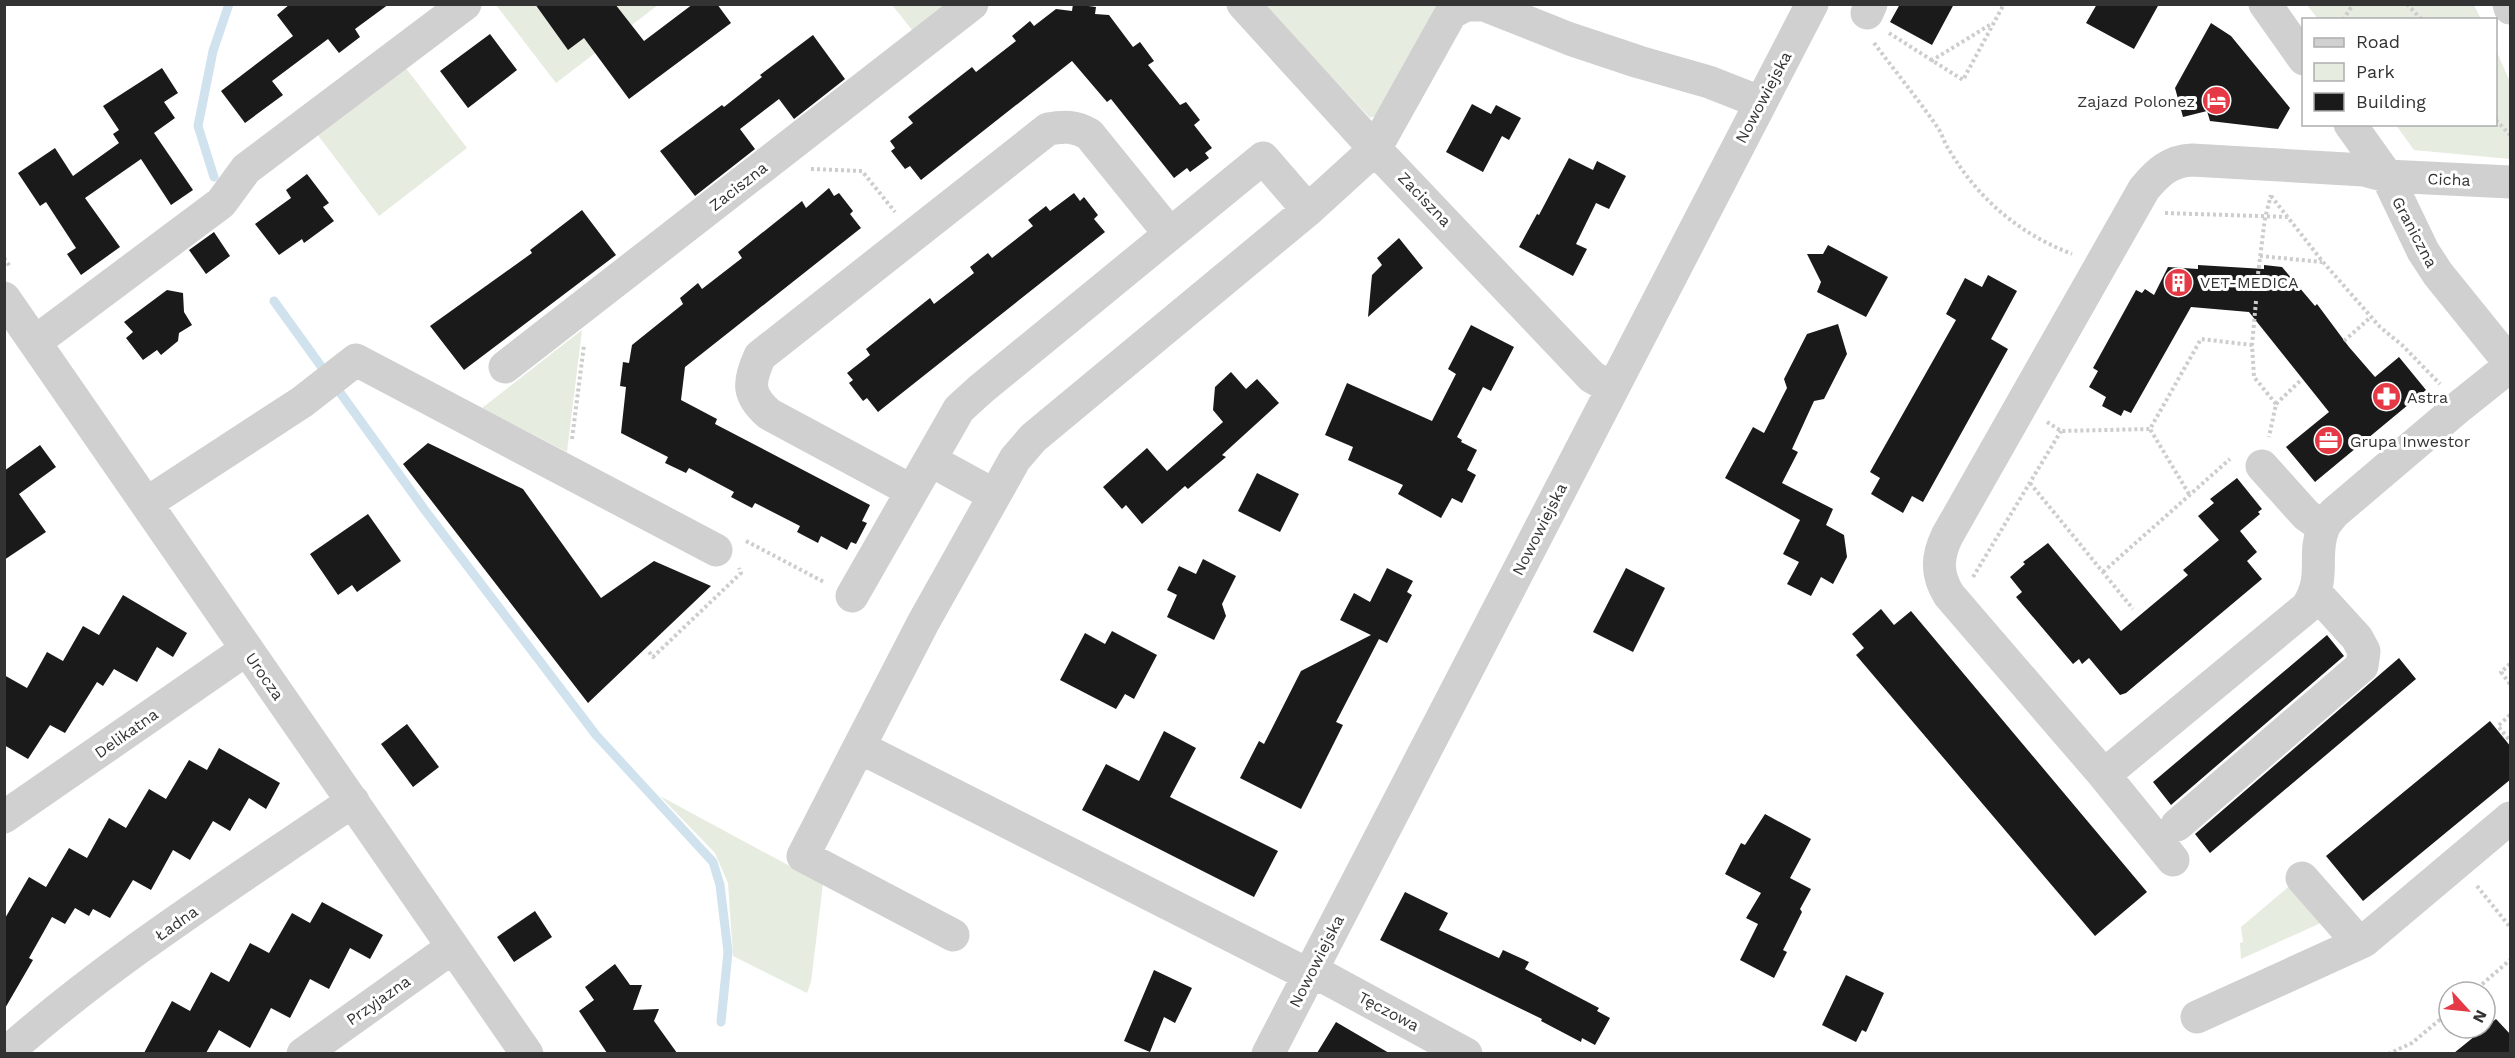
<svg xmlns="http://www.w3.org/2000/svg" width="2515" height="1058" font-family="'Work Sans',sans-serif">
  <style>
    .green { fill: #e6ecdf }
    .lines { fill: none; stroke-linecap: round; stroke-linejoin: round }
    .stream { stroke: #cfe2ee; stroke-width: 9 }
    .building { fill: #1a1a1a }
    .path { stroke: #cdcdcd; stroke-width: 4; stroke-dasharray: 3 3; stroke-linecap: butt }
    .minor { stroke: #d0d0d0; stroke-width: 33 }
    .labels { text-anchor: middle; stroke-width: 6; stroke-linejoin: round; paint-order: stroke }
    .street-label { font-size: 16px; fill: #333; stroke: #fff }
    .poi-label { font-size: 16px; fill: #333; stroke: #fff; text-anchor: start }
  </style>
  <rect width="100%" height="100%" fill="#fff"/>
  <path class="green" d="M496,5h162l-102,78z
    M892,5h64l-39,31z
    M1264,5h180l-64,109 -10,4z
    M2307,5h167l7,14h-163z
    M2496,50l14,32v77l-96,-9 -18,-25 100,-1z
    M402,63l65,85 -88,68 -65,-86z
    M582,330l-15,122 -85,-44z
    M660,796l163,88 -12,98 -4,11 -74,-37 -5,-73 -13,-30z
    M2293,883l30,39 -82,37 -1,-16 3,-1 -2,-15z"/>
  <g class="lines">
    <path class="stream" d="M214,177l-16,-51 15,-75 16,-47
      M274,301l150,208 172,226 117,127 7,23 8,67 -7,70"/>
  </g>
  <path class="building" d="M290,4h99l-34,25 5,8 -21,16 -11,-14 -56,42 11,14 -38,28 -24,-32 72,-55 -16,-21z
    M535,4h80l29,37 49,-37h24l14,19 -102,76 -45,-61 -16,12z
    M1073,4l23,3 -1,7 14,1 24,32 7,-5 14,19 -6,4 32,40 6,-3 14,18 -6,5 18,23 -7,5 4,5 -19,14 -3,-4 -13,10 -63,-79 -4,3 -35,-41 -151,119 -11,-14 -5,3 -14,-18 4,-3 -5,-7 23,-18 -5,-6 64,-50 4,5 40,-31 -4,-5 18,-15 4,5 22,-17 16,2z
    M1900,4h54l-22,41 -42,-23z
    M2097,4h62l-25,45 -48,-26z
    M2211,23l20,13 59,72 -12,21 -68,-8 -3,-10 -24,6 -8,-29z
    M490,34l27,36 -49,38 -28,-37z
    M813,35l32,44 -51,40 -15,-20 -39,30 15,20 -60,47 -35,-45 62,-46 2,2 38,-30 -2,-2z
    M162,68l16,25 -14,9 11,16 -21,15 39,57 -22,15 -30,-46 -56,39 35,49 -39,28 -14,-21 9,-6 -30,-46 -6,4 -22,-33 37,-25 18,28 46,-33 -6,-9 6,-4 -16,-24z
    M1472,104l19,10 5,-9 25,13 -12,22 -7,-4 -19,36 -37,-20z
    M1569,158l24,12 4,-9 29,15 -17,33 -13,-6 -20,41 11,5 -14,27 -54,-29 18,-33 2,1z
    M307,174l22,29 -6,4 11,14 -30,22 -2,-4 -23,16 -24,-31 36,-26 -5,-8z
    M829,188l5,8 5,-3 14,18 -3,3 11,14 -176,139 -4,33 36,19 -2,5 155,81 -8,16 5,2 -11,21 -5,-2 -4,8 -26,-14 -3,7 -21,-11 3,-6 -45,-23 -3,5 -21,-11 3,-5 -45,-24 -3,5 -21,-10 3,-6 -47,-24 5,-46 -6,-1 3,-24 6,1 3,-18 51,-41 -3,-6 18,-15 4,6 40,-31 -4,-6 64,-51 4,7z
    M1074,193l6,8 4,-4 14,18 -4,4 11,13 -227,180 -11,-14 -4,3 -14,-18 4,-3 -6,-7 23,-18 -4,-6 64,-51 4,6 40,-31 -4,-6 18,-14 4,5 41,-32 -5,-6 18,-14 4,5z
    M582,210l34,45 -152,115 -34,-44 102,-73 -2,-3z
    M214,232l16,24 -24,18 -17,-24z
    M1399,238l24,30 -55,49 4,-42 10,-10 -5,-7z
    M1828,245l60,32 -22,40 -49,-25 4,-10 -14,-28h16z
    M2198,265l66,4v-4l18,2 33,39 2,-2 32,43 26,30 24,-20 27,33 -111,92 -29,-35 43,-35 -80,-100 -58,-5 -60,106 -7,-3 -3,6 -19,-10 4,-9 -17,-10 9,-16 -5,-3 43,-78 6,3 3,-4 9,6 14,-28 30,2z
    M1988,275l29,16 -26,48 17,10 -85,153 -11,-6 -9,17 -32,-19 9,-16 -10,-6 86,-152 -10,-6 19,-36 17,9z
    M167,290l16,3 1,19 8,13 -13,8 -1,8 -17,14 -4,-5 -14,10 -17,-22 7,-6 -9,-10z
    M1838,324l9,30 -23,45 -10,2 -22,48 6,3 -16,31 51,26 -7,16 18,10 3,22 -14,27 -12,-7 -10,19 -24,-12 12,-22 -16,-8 17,-34 -75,-42 28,-51 11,6 23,-45 -3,-9 23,-45z
    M1471,325l43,22 -23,44 -8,-4 -26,50 5,3 -1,2 16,8 -10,20 9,5 -14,28 -10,-5 -11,20 -43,-24 5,-9 -55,-25 5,-13 -28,-12 22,-52 85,38 24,-47 -8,-5z
    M1231,372l15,17 11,-10 22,24 -57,52 4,2 -38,32 -3,-3 -43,38 -16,-19 -4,4 -19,-22 44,-39 20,23 56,-49 -10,-12 2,-23z
    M428,443l95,46 78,109 53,-37 57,25 -123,117 -185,-239z
    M40,445l16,22 -37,27 27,38 -42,28v-89z
    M1257,473l42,21 -19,38 -42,-21z
    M2237,478l25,31 -4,3 2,2 -20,17 17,21 -10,9 15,18 -136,114 -6,2 -31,-37 -7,6 -3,-5 -6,5 -57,-67 6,-5 -12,-15 15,-13 -2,-2 25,-19 73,88 67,-56 -5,-5 36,-30 -21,-24 16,-13 -4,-4z
    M368,514l33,47 -44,31 -5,-7 -14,10 -28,-41z
    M1203,559l33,17 -14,28 4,12 -12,24 -47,-23 10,-22 -10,-5 12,-24 17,8z
    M1387,568l26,13 -6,11 5,3 -25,48 -8,-4 -43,83 7,3 -42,84 -61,-31 19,-37 5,3 37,-73 70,-36 -31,-15 14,-27 16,9z
    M1626,568l39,20 -32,64 -40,-20z
    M123,595l64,38 -14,24 -16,-10 -20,35 -23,-13 -11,17 -6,-4 -32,51 -15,-8 -22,34 -24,-14v-70l23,13 20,-36 16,9 20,-35 16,9z
    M1881,609l13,16 17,-14 236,281 -52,44 -239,-281 8,-7 -12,-14z
    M1112,631l45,24 -23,44 -9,-5 -9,15 -56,-29 25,-47 20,11z
    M2327,635l17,21 -173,149 -18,-23z
    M2399,658l17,21 -206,174 -15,-19z
    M2490,721l21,26v32l-148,122 -37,-45z
    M407,724l32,43 -26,20 -32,-43z
    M1164,731l32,17 -26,49 108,54 -24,46 -172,-87 24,-46 33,17z
    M219,748l61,35 -14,26 -17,-11 -19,33 -17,-10 -23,39 -17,-10 -22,40 -18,-10 -23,38 -17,-9 -4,7 -14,-8 -10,16 -13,-7 -23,41 4,2 -29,50v-90l25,-43 17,10 23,-39 18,10 22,-40 17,10 23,-39 17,10 23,-39 18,10z
    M1765,814l46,25 -21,39 21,11 -11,20 2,3 -19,38 4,2 -13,26 -34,-18 18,-36 -12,-6 15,-25 -36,-19 16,-31 4,2z
    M1405,892l43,21 -9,17 60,28 4,-8 26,12 -4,7 74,39 -2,3 13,7 -15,27 -13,-7 -1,4 -40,-21 1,-2 -162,-79z
    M322,902l61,33 -13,24 -20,-11 -21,41 -19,-10 -20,39 -19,-10 -21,40 -31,-18 -13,23h-62l28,-52 18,10 21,-39 18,10 21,-39 19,10 23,-40 18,10z
    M535,911l17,26 -38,25 -17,-25z
    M615,964l15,21h12l-9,25 26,-1 -5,12 23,32h-70l-28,-42 15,-11 -9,-13z
    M1154,970l38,18 -17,35 -11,-6 -14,35 -26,-11z
    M1846,975l38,18 -18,39 -4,-2 -6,12 -34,-17z
    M2496,1019l15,16v18h-57z
    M1336,1022l53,31h-72z"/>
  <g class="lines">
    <path class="path" d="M2407,4l15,16
      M2343,20l10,-16
      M1889,33l74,47 41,-76
      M1874,43c21,28 44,56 64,85 4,6 6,14 10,20 30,51 70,85 124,106
      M1931,61l62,-38
      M2496,120l14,15
      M811,169l51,2 33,41
      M2271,196l52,66 57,65 22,18 38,39
      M2165,213l123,4
      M2260,256l62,6
      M4,258l7,10
      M2258,274l7,-56 6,-23
      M2256,301l-4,44 2,32 22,27 -7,33
      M2344,341l27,-24
      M2276,404l25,-24
      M2047,422l14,9 89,-2
      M572,439l12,-94
      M2030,483l103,126
      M2189,494l-39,-65 51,-90 51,6
      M746,541l78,41
      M2103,572l127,-113
      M1973,577l88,-146
      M649,652l4,5 88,-84 -2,-5
      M2510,664l-9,8 9,12
      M2510,715l-12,11 12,15
      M2477,886l33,41
      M2473,992l37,-32
      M2388,1054l24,-11 37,-31"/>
    <path class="minor" d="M1243,4l132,145 217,228 20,11
      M2265,4l39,55
      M2509,4l1,4
      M1867,13l4,-9
      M2350,124l37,52 36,75 15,23 72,89
      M4,298l523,756
      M35,342l186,-139 25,-34 219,-165
      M505,367l467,-363
      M930,460l64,35
      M2262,466l44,49 17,12
      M912,491l-143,-77c-22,-19 -21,-32 -9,-58l288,-227c16,-3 27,-3 41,5l81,100
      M147,503l155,-101 54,-42 360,190
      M852,596l107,-187 22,-20 282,-231 45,52
      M859,747l-56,109 150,79
      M2104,775l203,-168c20,-31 5,-50 16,-78 2,-6 7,-11 11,-16l126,-107 50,-40
      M4,817l243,-168
      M2177,825l185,-159 2,-15 -7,-13 -41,-45
      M2173,860l-69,-85 -155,-180c-13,-21 -12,-38 -2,-59l197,-347c14,-17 26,-28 48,-29l172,10 23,6 123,6
      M2302,878l57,65
      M2197,1017l167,-76 146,-123
      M5,1054c107,-95 230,-172 348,-253
      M303,1054l150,-107
      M1268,1054l544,-1050
      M1466,1054l-140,-76 -17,-3 -450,-228 64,-124 92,-164 18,-21 275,-228 67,-61 76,-136 15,-8h18l86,34 69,23 70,20 51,20"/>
  </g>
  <defs>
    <symbol id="hotel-disc" viewBox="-11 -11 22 22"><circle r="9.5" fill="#e63946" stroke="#fff"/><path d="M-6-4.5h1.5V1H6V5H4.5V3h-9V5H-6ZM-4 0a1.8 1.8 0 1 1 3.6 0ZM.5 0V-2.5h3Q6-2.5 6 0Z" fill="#fff"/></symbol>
    <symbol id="building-disc" viewBox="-11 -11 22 22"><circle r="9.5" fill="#e63946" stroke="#fff"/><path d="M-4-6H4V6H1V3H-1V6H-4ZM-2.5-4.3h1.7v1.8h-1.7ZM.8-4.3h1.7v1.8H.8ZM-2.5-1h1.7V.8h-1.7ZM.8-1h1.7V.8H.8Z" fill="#fff"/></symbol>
    <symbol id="pharmacy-disc" viewBox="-11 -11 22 22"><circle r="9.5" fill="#e63946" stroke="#fff"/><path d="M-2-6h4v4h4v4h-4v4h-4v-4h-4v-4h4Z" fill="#fff"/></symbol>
    <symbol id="office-disc" viewBox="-11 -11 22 22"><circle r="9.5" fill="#e63946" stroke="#fff"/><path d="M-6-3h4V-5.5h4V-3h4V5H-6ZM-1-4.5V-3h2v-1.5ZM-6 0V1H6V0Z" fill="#fff"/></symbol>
  </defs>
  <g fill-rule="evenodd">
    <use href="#hotel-disc" x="2200" y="84" width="33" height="33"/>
    <use href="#building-disc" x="2162" y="266" width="33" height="33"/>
    <use href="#pharmacy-disc" x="2370" y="380" width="33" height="33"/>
    <use href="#office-disc" x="2312" y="424" width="33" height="33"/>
  </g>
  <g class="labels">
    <g class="street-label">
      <text transform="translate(1763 97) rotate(-62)" y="6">Nowowiejska</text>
      <text transform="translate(2449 179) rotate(2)" y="6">Cicha</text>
      <text transform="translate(738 186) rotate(-38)" y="6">Zaciszna</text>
      <text transform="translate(1425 199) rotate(46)" y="6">Zaciszna</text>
      <text transform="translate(2415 232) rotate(62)" y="6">Graniczna</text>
      <text transform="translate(1539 529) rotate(-63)" y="6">Nowowiejska</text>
      <text transform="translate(265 676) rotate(55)" y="6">Urocza</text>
      <text transform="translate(126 733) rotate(-35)" y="6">Delikatna</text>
      <text transform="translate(176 923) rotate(-35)" y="6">Ładna</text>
      <text transform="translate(1316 961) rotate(-63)" y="6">Nowowiejska</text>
      <text transform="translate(378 1000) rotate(-35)" y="6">Przyjazna</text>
      <text transform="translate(1389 1011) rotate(28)" y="6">Tęczowa</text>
    </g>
    <g class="poi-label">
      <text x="2195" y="107" text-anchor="end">Zajazd Polonez</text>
      <text x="2200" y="288">VET-MEDICA</text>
      <text x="2407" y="403">Astra</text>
      <text x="2350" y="447">Grupa Inwestor</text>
    </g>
  </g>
  <rect width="2515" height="1058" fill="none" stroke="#333333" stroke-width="12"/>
  <rect x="2302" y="18" width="195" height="108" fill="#ffffff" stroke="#adadad" stroke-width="1.5"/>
  <rect x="2314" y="38" width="30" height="9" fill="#d0d0d0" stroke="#adadad" stroke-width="1.5"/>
  <text x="2356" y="48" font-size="18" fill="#333333">Road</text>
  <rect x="2314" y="63" width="30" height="18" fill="#e6ecdf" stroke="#adadad" stroke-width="1.5"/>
  <text x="2356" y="78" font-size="18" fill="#333333">Park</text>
  <rect x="2314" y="93" width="30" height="18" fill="#1a1a1a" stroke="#adadad" stroke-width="1.5"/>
  <text x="2356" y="108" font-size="18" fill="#333333">Building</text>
  <g transform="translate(2467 1010) rotate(117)"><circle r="28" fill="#ffffff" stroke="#adadad" stroke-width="1.5"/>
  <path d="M0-4.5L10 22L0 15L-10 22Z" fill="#e63946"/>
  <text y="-9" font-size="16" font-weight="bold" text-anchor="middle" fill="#333333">N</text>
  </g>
</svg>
